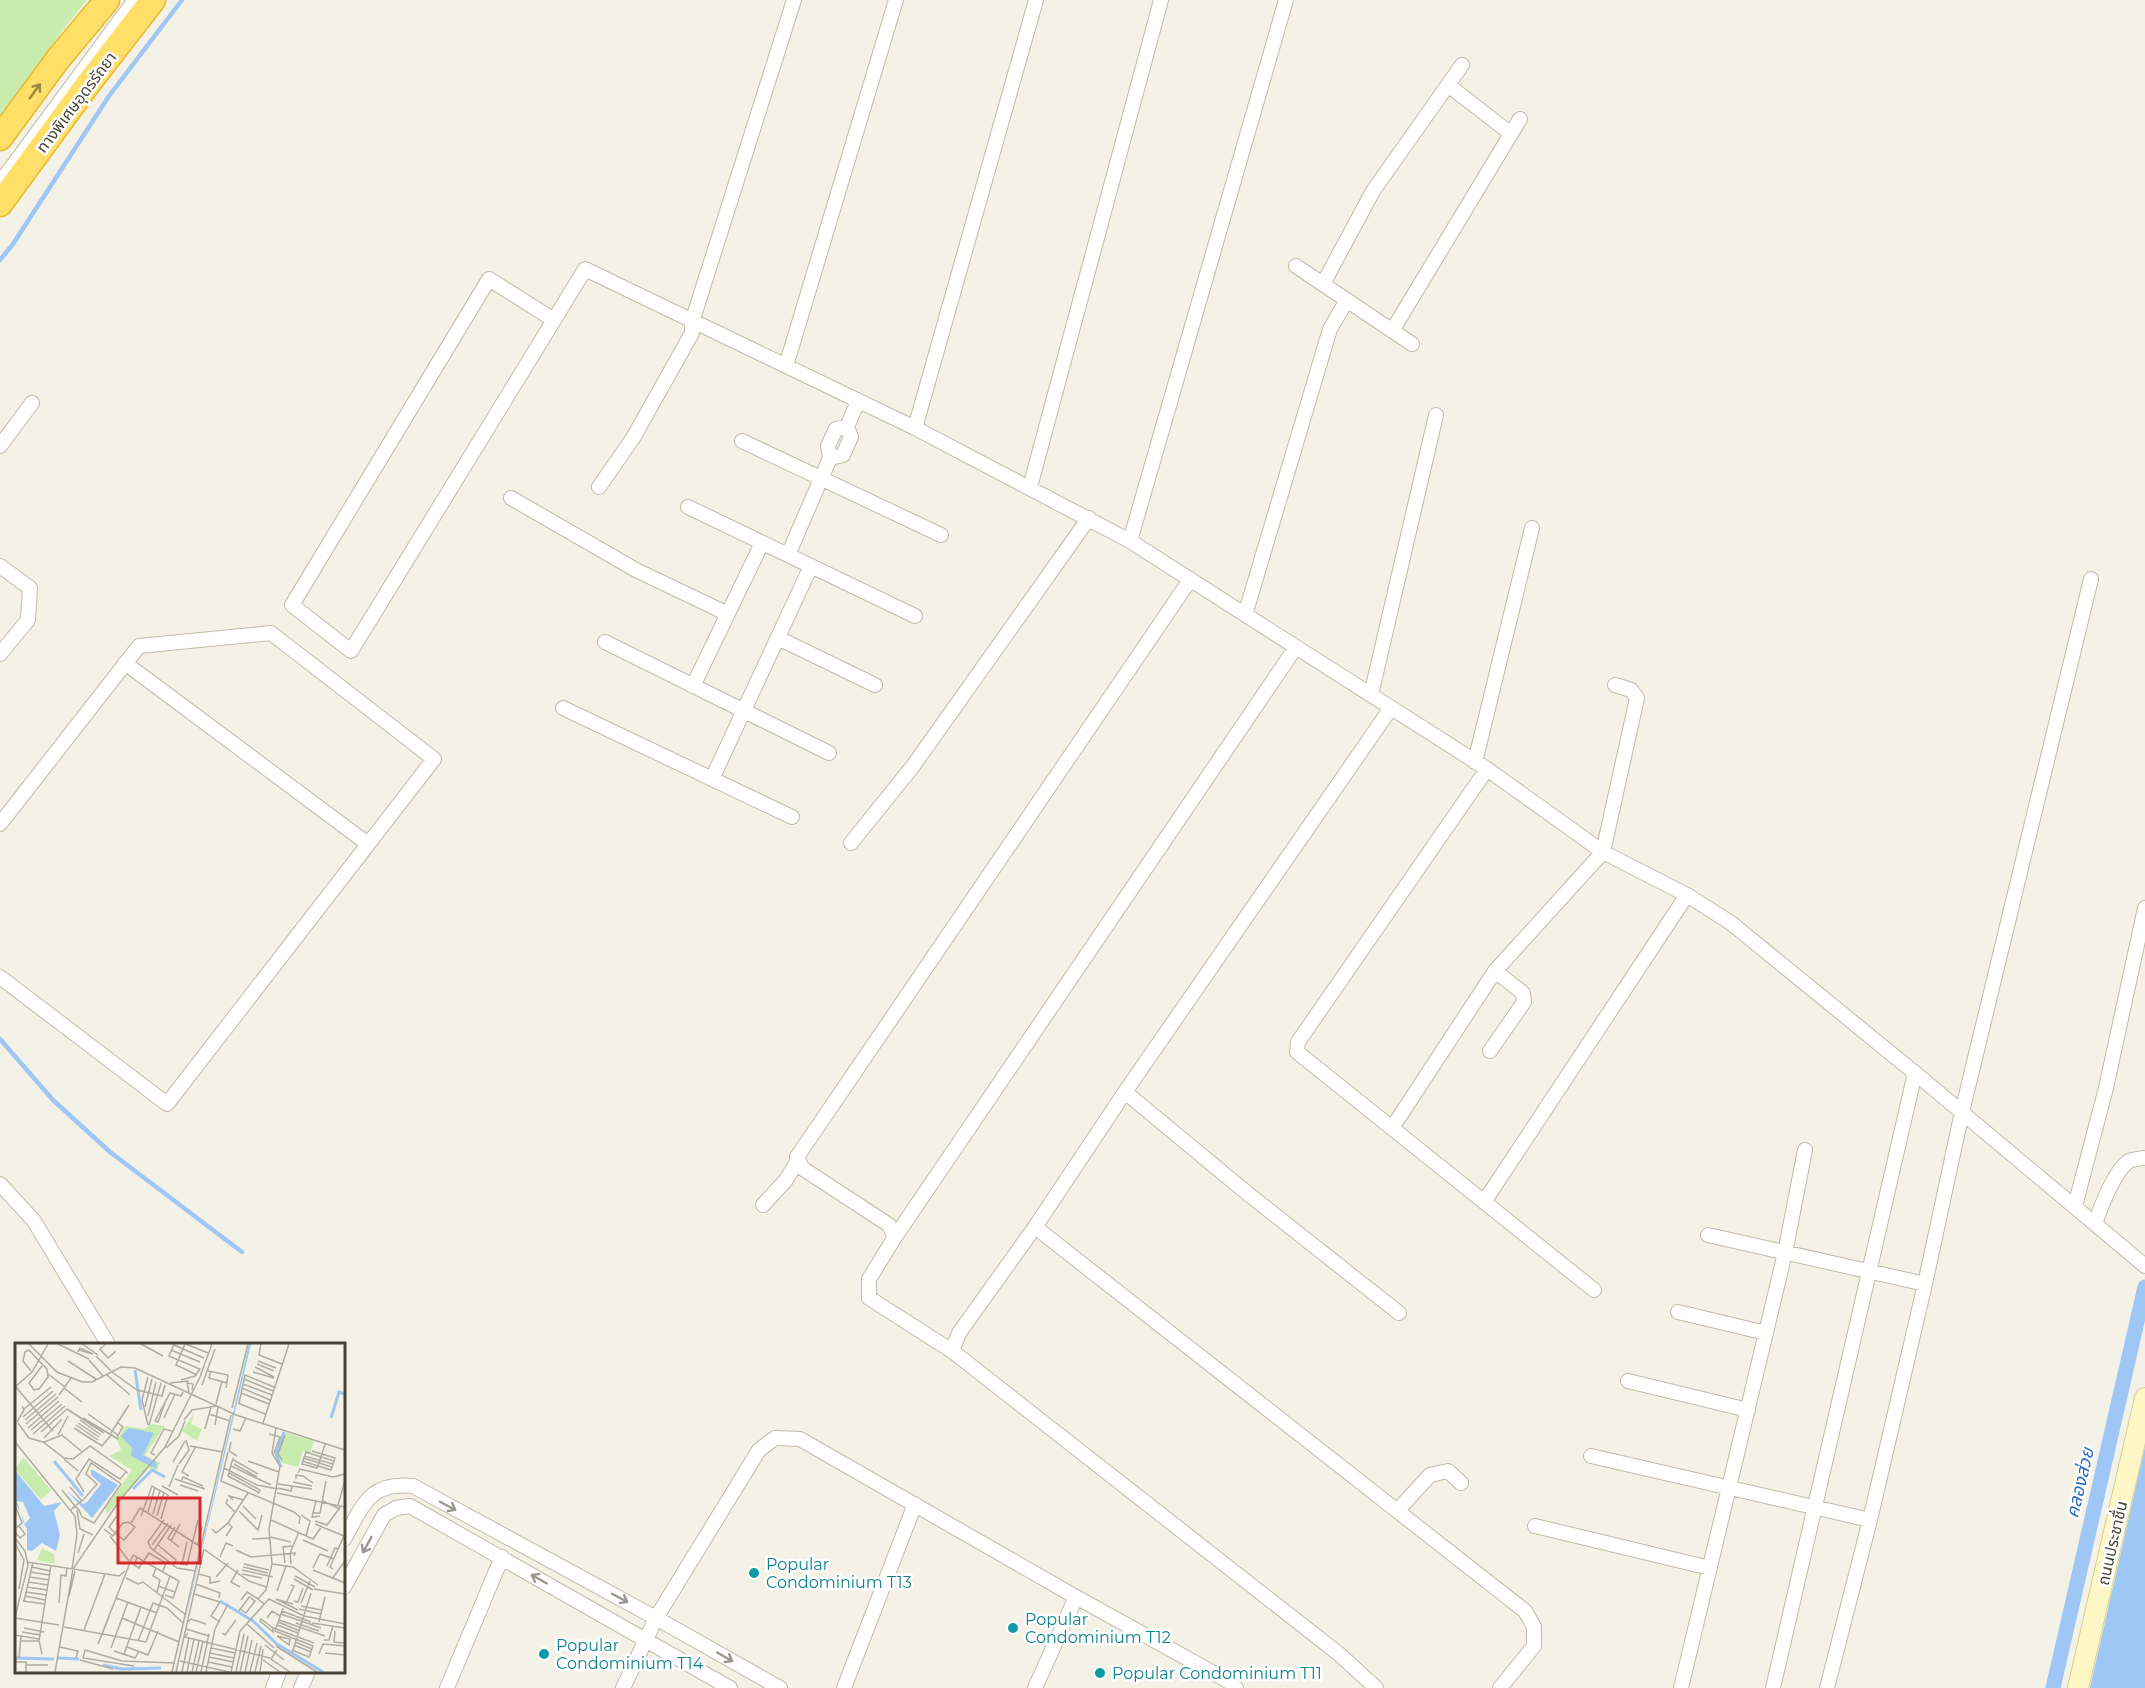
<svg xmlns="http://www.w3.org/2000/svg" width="2145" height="1688" font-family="Montserrat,'Noto Sans Thai',sans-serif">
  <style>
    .green { fill: #c8ecad }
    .water { fill: #9fc7f5 }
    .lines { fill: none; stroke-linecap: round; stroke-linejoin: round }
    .stream { stroke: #9fc7f5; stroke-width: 4.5 }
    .canal { stroke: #9fc7f5; stroke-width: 15 }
    .street-casing { stroke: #c1bba9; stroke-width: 16 }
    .secondary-casing { stroke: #d8ce93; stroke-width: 22 }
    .highway-casing { stroke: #e8ba2d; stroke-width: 27 }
    .street { stroke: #fff; stroke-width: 14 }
    .secondary { stroke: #fff8c6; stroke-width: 20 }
    .highway { stroke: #ffdf67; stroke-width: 24 }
    .oneway { stroke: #9a894c }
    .oneway2 { stroke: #9a9890 }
    .culture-dot { fill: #0f9aa8; stroke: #fff; stroke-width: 2 }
    .labels { text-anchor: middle; stroke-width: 5; stroke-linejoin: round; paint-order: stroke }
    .street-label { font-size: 16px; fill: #484335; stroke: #fff }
    .culture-label { font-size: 16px; fill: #0d838f; stroke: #fff; text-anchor: start }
    .water-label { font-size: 18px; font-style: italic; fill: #276abc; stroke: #fff }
    .inset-river { fill: none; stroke: #9fc7f5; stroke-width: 3 }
    .inset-road { fill: none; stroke: #afaca0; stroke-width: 1.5 }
    .view { fill: #d62828; fill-opacity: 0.15; stroke: #d62828; stroke-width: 3 }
    .inset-edge { fill: none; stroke: #484335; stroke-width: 3 }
  </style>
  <rect width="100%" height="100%" fill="#f4f2e7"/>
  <path class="green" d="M0,0h87l-25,31 -62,89z"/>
  <path class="water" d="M2145,1447v241h-55z"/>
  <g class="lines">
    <path class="stream" d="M0,260l13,-16 96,-148 73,-96
      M0,1039l53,61 57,52 132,100"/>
    <path class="canal" d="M2053,1688l92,-401"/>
    <defs>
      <path id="street" d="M1448,85l62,48
        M0,183l135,-183
        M1296,266l116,78
        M1323,284l50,-93 89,-126
        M554,320l-65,-41 -197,326 59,46 203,-331 31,-51 330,159 215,113 357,228 116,83 84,43 44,28 184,150 230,193
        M1392,331l128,-212
        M786,366l110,-366
        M915,428l121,-428
        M742,441l199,94
        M0,446l32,-43
        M830,458l13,-3 8,-18 -4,-10 11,-26
        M599,487l34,-49 59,-105v-11l102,-322
        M1030,487l131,-487
        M511,498l125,72 92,44
        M688,507l227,109
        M1130,541l156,-541
        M788,555l42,-97 -2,-12 8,-17 11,-2
        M0,566l30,22 -2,32 -28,34
        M1190,580l-393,577 5,11 87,57 6,12 -26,42v19l83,53 387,303 37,34
        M1245,615l85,-286 17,-29
        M778,638l97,47
        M605,642l224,111
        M125,663l243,181
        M693,686l69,-143
        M1371,695l65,-280
        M563,708l229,109
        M1475,762l57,-234
        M1487,769l-189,273 -1,10 297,238
        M712,779l99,-213
        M0,824l139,-178 132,-13 163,126 -267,345 -167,-127
        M851,843l62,-77 176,-248
        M1490,1051l34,-49 -1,-9 -28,-22
        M1125,1092l122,101 152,120
        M1392,1128l103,-157 108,-119 34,-154 -6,-8 -16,-5
        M0,1184l34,37 74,123
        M1484,1202l203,-307
        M763,1205l23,-25 12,-20
        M2075,1206l31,-118 39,-180
        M2095,1224c5,-16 20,-54 34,-63 4,-2 11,-2 14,-3
        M1035,1227l490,384 9,16v19l-34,42
        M1708,1235l217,49
        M895,1237l401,-590
        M1678,1312l88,21
        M952,1351l7,-18 76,-106 90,-135 266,-384
        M1628,1381l120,29
        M1591,1456l279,64
        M1398,1510l32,-35 18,-4 13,12
        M1535,1526l175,42
        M344,1539c19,-33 25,-58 69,-53l243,132 124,70
        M344,1587l40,-72 12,-7 14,-2 320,182
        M273,1688l6,-16
        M301,1688l7,-16
        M447,1688l55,-131
        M623,1688l33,-70 103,-168 16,-12 25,1 276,158 152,84 8,7
        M844,1688l71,-184
        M1035,1688l41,-91
        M1681,1688l104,-435 20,-103
        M1773,1688l142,-615
        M1827,1688l43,-168 55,-236 37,-172 129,-533"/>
      <path id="secondary" d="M2078,1688l67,-290"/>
      <path id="highway" d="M0,138l58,-79 49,-59
        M0,204l88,-120 65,-84"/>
    </defs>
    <use href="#street" class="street-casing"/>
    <use href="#secondary" class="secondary-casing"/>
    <use href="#highway" class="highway-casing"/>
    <use href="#street" class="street"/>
    <use href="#secondary" class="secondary"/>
    <use href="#highway" class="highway"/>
  </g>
  <defs><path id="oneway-shaft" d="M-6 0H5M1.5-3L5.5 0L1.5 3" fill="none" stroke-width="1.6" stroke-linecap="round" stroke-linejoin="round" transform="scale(1.5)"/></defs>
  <use class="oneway" href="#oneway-shaft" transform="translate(35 91) rotate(-54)"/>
  <g class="oneway2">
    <use href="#oneway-shaft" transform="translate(448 1506) rotate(28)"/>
    <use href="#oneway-shaft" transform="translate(367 1545) rotate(119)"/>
    <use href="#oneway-shaft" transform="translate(539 1579) rotate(-150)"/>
    <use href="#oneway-shaft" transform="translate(620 1598) rotate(28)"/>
    <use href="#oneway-shaft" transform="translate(725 1657) rotate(30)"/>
  </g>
  <g class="culture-dot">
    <circle cx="754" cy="1573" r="6"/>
    <circle cx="1013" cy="1628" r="6"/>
    <circle cx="544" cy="1654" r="6"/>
    <circle cx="1100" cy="1673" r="6"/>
  </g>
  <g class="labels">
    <g class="street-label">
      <text transform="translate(76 102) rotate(-53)" y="6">ทางพิเศษอุดรรัถยา</text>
      <text transform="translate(2112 1543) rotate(-77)" y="6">ถนนประชาชื่น</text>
    </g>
    <g class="culture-label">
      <text x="766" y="1570">Popular<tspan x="766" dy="18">Condominium T13</tspan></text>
      <text x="1025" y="1625">Popular<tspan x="1025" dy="18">Condominium T12</tspan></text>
      <text x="556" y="1651">Popular<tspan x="556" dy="18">Condominium T14</tspan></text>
      <text x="1112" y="1679">Popular Condominium T11</text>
    </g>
    <g class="water-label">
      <text transform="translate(2080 1483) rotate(-77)" y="6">คลองส่วย</text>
    </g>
  </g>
  <g transform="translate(15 1343)">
    <rect width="330" height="330" fill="#f4f2e7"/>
    <path d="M179,70l-3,11 11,5 -5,12 -15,-10zM137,81l13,2 -20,29 15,8 -4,9 -7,-4 -42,46 -2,-6 27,-38 -23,-14 12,-6 -4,-10 9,-14 18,3zM269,89l30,9 -4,12 -7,-2 -5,16 -16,-4 -6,-9zM8,114l28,33 -5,6 -6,3 -25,-30zM27,205l12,6 1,10 -18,-4z" fill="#c8ecad"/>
    <path d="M234,1h2l-78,328zM114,85l25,5 -11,22 14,8 -1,6 -25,-13 1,-8 -11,-12zM76,126l27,16 -26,33 -25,-27 16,13 4,-2 14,-18 -10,-9zM0,127l29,36 18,-4 -8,9 6,24 -4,16 -14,-8 -10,8 -5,-1v-21l-4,-7 -2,-10 4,12 5,-6 -7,-16 -6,-1 3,10 -5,-7z" fill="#9fc7f5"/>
    <path class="inset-river" d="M120,27l6,40M316,75l8,-26 6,2M39,118l29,35M266,124l-5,-13 8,-22M118,146l19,-19 13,7M205,258l33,20 24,23 46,28M0,315l39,1M43,315l21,1M88,322l18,4 40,-1"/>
    <path class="inset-road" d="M14,1l28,28 25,10h10l29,-15 14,1 101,47 109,35M43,1l31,15M67,1l16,11M91,1l-6,5 8,9 8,-7M126,1l22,12M159,1l-5,12 31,13 -5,7 -14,4M170,1l-9,21 21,10M171,1l22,9M246,1l-2,11 23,9M159,2l30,13M156,7l29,12M63,9l2,-4 13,6 -14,-4M81,13l15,15M74,17l14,16M24,18l8,8 1,8 -9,12 -5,1 -5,-7 13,-17M53,18l28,18M243,18l18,7M242,21l17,7M240,24l19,10M16,28l-8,-10 2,-9 4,-2 9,10M193,28l20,4 -2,13M196,28l-2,7 18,5M97,29l25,18 25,6 3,-11M238,29l21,6M33,31l17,13M92,32l23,20M229,36l29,12M155,40l19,-2M228,41l29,11M187,42l13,-36M0,44l17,-15 16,-28M1,44l37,44M49,45l18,14M227,45l28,12M174,49l-2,-9 6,1 -1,6M226,50l28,11M44,52l12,-17M151,57l-8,22 -3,-1 15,-28 11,3 2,-4M223,60l27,11M224,60l6,-28 29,12M201,61l6,-23M130,64l7,-28M217,65l16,-64M9,66l27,-22M52,66l37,24M73,71l30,21M194,71l21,7M133,73l8,-34M8,74l30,-26M68,75l35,21M149,75l11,-24M10,77l31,-26M65,77l21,15M169,77l8,-10 25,-4M2,79l7,-12 -2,-4M3,80l11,15 14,4 21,16 9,1 17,-13 38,27M63,80l21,14M248,80l26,-79M11,81l32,-27M61,82l22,15M133,82l-6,-25 6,-23M134,82l12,-42M200,82l3,-18M13,85l31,-27M59,85l28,18 10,-12M190,86l6,-22M218,86l7,2 6,-13M16,87l31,-26M26,89l26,-23M96,90l18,-28M18,91l32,-28M254,91l11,3 -6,16M43,92l10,-19M102,94l6,-10 -5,-4M29,95l18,-19M0,99l60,74 2,18 -5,35M29,99l18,-7 19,16M216,99l-2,9 8,5M310,101l-3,10 -3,9 -2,5 -15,-4 4,-12 15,5 13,4M175,103l33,6M151,105l13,-12 6,-15M213,109l-7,29 73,31 6,5 -1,7M140,112l-4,-2 13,-24 8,2M289,113l29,8M218,115l-5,18 30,16M288,115l29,9M49,116l14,12M217,116l26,15M267,117l-4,-6 7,-19M233,118l31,11M287,118l29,9 4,-12 -23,-7M158,119l12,-21M164,121l10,-14 -3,-10M219,121l23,13M216,123l40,19M209,125l33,17 21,4M214,130l31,17 -2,4M283,130l2,-4 33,8 12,-3M174,133l-7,-4 14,-26M160,136l30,10M281,136v-4l7,1 10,7M166,139l2,-5 20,9M278,139l19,4M263,141l34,5M165,142l18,6M147,143l16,9M55,144l12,14M154,144l9,-22M263,145l13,3 1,-5M47,147l13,16 4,4 3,7 12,6 27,-39 -30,-21 -5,11 11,10 -14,16 -8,6 -4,4M69,149l-8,-13 13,-20 31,20 6,-7M262,150l68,14M213,156l-2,4 10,10M218,157l-4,-4 15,4M301,158l-4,16 8,-1M308,158l17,8M0,162l7,18 -7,6M323,162l7,-25M228,163l13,13M62,167l3,19 13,6M224,168l19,19 4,-15M133,169l7,-25M298,170h7l6,-32M138,171l7,-24M286,172l9,6 -4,15M126,173l11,-30 16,9 -7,24M142,173l7,-24M149,177l-16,22 3,6 26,20 19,3M256,177l42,19 9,-13M300,178l12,4 14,-19M116,180l9,-15 61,39M300,181l29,12M160,184l-7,11 11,9M89,186l9,7 2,-3 8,-10 5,-1 7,5 -11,13 -9,-7 -6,-6 10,-14M197,186l4,4 12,-10M0,189l5,6 5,-4 -6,-8M95,193l19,25M211,193l6,-9 -4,-4 20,-30M255,194l21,5M0,195l10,13 3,14 -13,52M237,196l18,-1M288,197l25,11M156,198l9,-17M0,200l9,17 -5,29M183,201l4,-18M137,202l16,-22M143,202l18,15 -3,5M139,207l17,-25M190,207l44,31 17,6M221,207l15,7 44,-4 -1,3M63,210l6,-19M205,214l6,-14 7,3M122,215l-3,7 5,3 10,-15 17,10 -3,8M12,219l92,14 6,-5M270,220l-2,-16 9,-1M165,221l7,1 11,-45M167,221l5,-22M229,221l25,6M257,221l21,3 25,18M276,221l-1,-11 9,-21M312,223l8,-18 3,1M17,224l18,4M228,224l25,6M141,225l-3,8 7,4 -3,12M298,225l7,-14 14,5M318,226l-3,-2 14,-31M223,227l-7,12 9,5M227,227l31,7M298,227l32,13M16,229l18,3M184,231l11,3v6l10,-2M227,231l20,4M280,233l20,11M15,234l19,3M201,234l12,-14M111,235l12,6 5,-2 43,33M279,236l19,11M317,236l13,-18M13,239l20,3M181,241l24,9 -1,5M143,243l17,6M12,244l20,3M299,246l31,5M262,248l9,-25M11,249l20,3M179,251l26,8 -9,14 9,6M150,252l8,3 6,-17 -9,-5M10,253l20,4M54,253l6,-25M101,255l41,15M226,257l6,-8 11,7M8,258l22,3M9,258l9,-39M279,258l4,1 5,-14M44,260l2,-28 5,1 1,-8M271,260l8,-17 -3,-1M286,260l9,-22M249,261l-6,-5 8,-9 6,-26 -3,-35 11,-63 -8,-13 4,-25M278,261l-17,-5 22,11M286,263l20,4M268,265l-8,23 38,15 -4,11 -17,-7M284,266l22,5M224,268l1,-2 2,-2 7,-10 6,4 -9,12 -6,-4M267,268l29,11M266,271l40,14M94,274l-11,27 35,-89M0,275l44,7M107,275l57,24M252,275l5,-7 8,5M246,276l12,9v4l-13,-11zM264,277l46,16M173,279l3,-3 15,5M263,279l22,9M304,279l6,-25M281,280l23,8M297,280l33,5M232,281l27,24M262,282l21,8M49,284l82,15 24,-66 -37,-21M256,284l43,16M9,285l20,4M171,286l23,7M69,287l21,-56M320,288l-1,11 11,1M7,289l18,3M173,290l-3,4 85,21M207,290l3,2 11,-15M0,292l24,4M262,293l13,3 -1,6 -12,-9M309,297h5l4,-14M5,298h19M123,298l15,-38 14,5 16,15M280,299l17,7M250,302l19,15M279,302l17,7M261,303l41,26M45,304l18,4 -2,7M112,304l21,8 10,-24M96,305l17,-46M196,305l24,5M262,307l-6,9 19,13M99,308l21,7 4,-7M195,310l24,5M277,310l19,-60M310,310l20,2M27,311l-3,-13 12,-76M109,311l17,-47M304,311l4,-10 22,2M194,314l24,5M4,315l2,-22M65,317l33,9M248,317l17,12M165,318l49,11M0,319h11v10M193,319l24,5M11,322h22M119,323l-51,-8 2,-8 37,11 53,2M40,329l18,-103 47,-69 45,-53 35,-70 12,-33M157,329l59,-257M161,329l28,-123M167,329l7,-34M172,329l7,-33M177,329l7,-31M181,329l7,-31M186,329l8,-38M191,329l9,-43 13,-25M216,329l9,-41 29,-32 35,17 41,8M221,329l8,-38M225,329l8,-36M230,329l7,-32M235,329l7,-29M240,329l6,-26M245,329l3,-23"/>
    <path class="view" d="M103,155h82v65h-82z"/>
    <rect width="330" height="330" class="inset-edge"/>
  </g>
</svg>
